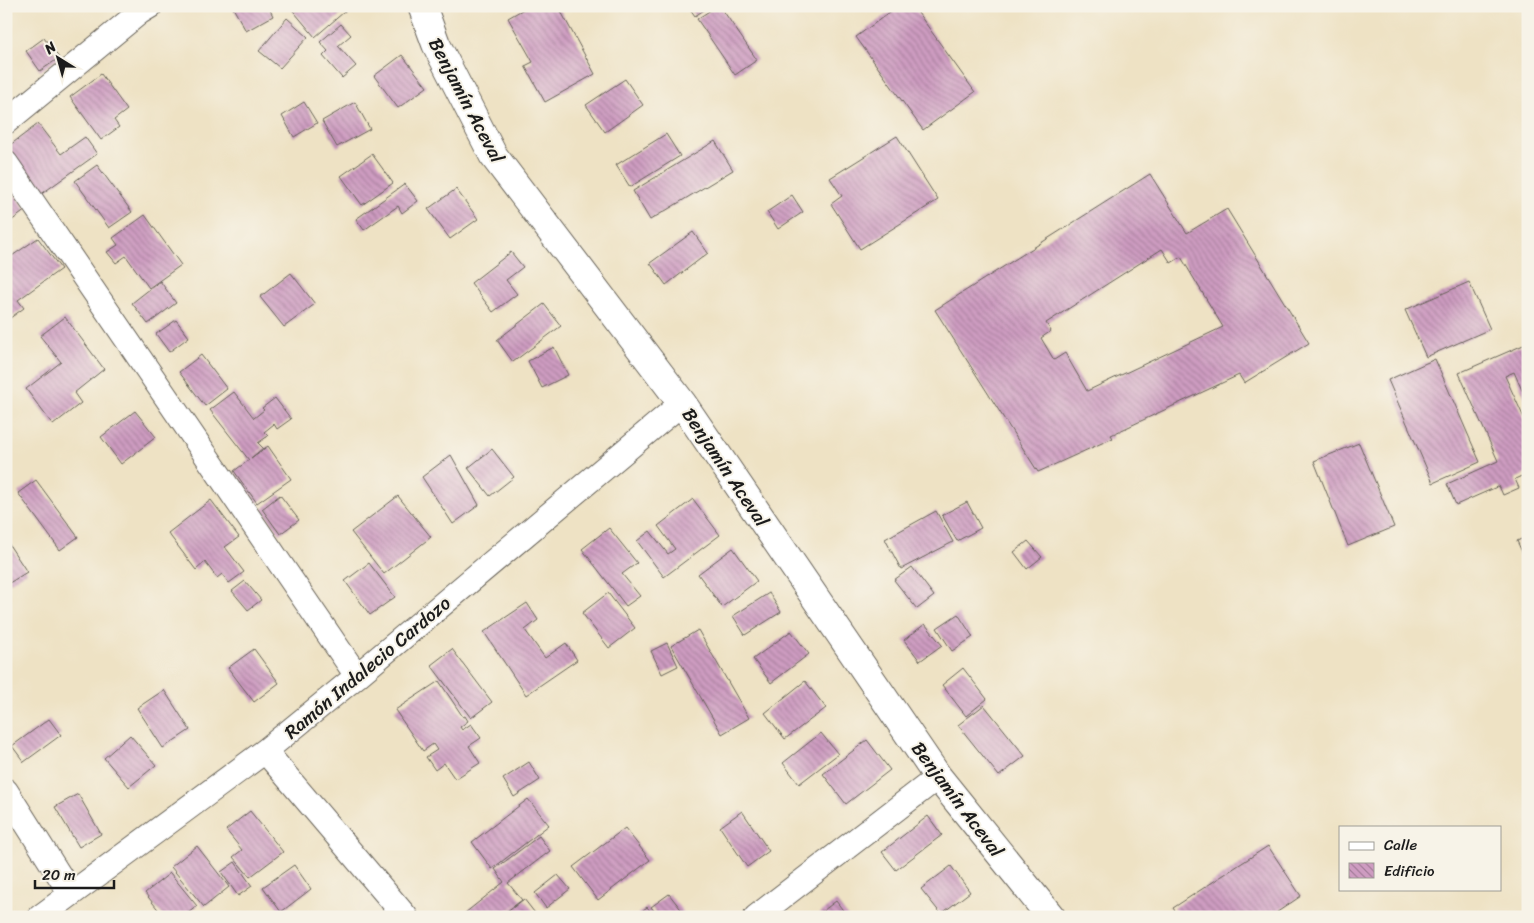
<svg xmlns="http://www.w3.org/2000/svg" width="1534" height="923" font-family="Sriracha,sans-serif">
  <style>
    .building { fill: url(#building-back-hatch); fill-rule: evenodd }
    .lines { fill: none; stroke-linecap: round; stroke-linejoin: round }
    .minor-casing { stroke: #666157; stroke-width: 26 }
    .tertiary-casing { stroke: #666157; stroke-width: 30 }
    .minor { stroke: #fff; stroke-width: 24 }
    .tertiary { stroke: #fff; stroke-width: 28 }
    .labels { text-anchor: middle; stroke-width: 4; stroke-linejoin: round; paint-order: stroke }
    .street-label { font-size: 19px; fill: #1c1c1c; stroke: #f7f3e8 }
  </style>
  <defs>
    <pattern id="building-back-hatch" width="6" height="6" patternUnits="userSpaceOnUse" patternTransform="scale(1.25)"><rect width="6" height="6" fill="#ce9cc1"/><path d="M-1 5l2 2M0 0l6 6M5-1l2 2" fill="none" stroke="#a67e9c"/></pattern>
  </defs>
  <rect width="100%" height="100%" fill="#f7f3e8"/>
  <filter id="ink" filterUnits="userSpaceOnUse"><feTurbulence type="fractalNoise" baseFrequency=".02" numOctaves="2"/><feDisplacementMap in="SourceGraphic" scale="10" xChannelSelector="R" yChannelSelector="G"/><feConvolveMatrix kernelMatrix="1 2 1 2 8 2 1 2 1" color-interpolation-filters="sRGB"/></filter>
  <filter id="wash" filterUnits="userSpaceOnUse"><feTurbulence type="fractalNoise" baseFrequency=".0096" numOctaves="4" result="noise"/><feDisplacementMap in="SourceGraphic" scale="20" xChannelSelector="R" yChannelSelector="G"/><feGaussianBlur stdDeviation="1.12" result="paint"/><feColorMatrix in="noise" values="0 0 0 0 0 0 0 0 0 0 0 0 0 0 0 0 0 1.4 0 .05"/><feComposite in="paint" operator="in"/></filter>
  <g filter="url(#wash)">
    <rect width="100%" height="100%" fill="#eee2c4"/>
    <g id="blocks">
      <path class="building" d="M232,6h36l5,10 -27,15z
        M291,6h60l-36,31 -25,-30z
        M529,6h29l37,68 -50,28 -20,-36 8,-4 -25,-44z
        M688,6h22l-15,10z
        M717,6h3l37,54 -22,15 -38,-56z
        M898,6h15l62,86 -52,38 -67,-93z
        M287,18l21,19 -28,31 -21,-17z
        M341,24l10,11 -13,11 18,20 -14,12 -19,-22 5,-5 -8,-9z
        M44,38l15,20 -19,13 -14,-20z
        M402,55l25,32 -29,21 -24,-32z
        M101,74l26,36 -13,10 5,7 -18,13 -31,-43z
        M625,79l18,26 -38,27 -19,-27z
        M304,102l13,21 -23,14 -12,-21z
        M355,102l15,27 -33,18 -15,-26z
        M38,124l23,30 24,-17 12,17 -57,41 -34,-47z
        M666,134l14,22 -50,31 -14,-22z
        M897,136l41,64 -78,49 -29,-45 11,-8 -12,-18z
        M715,141l18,29 -83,50 -17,-29z
        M372,154l21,29 -31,22 -21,-29z
        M97,165l35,47 -23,16 -34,-47z
        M1150,174l37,59 40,-24 82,134 -65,40 -5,-8 -128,60 2,3 -75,34 -103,-162zM1162,249l9,14 10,-6 42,70 -136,64 -22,-38 -11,7 -13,-22 10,-7 -5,-8z
        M6,182l20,28 -19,14 -1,-1z
        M405,184l13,17 -16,12 -4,-7 -34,24 -8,-11z
        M456,189l22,30 -28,20 -22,-30z
        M792,195l11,17 -25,17 -11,-17z
        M145,215l36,50 -32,23 -23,-32 -10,7 -9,-11 11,-7 -5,-7z
        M693,232l15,21 -42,32 -16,-22z
        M38,238l23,31 -43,31 6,8 -18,13v-61z
        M511,252l12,15 -17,13 11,14 -24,18 -22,-29z
        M291,273l24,31 -31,23 -24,-30z
        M160,281l16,22 -28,21 -16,-21z
        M1469,282l21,47 -64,28 -21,-47z
        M544,304l17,22 -48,36 -16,-22z
        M65,317l39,52 -30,24 7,10 -28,22 -27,-36 35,-27 -21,-26z
        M176,320l13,17 -20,15 -13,-18z
        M1528,343v61l-14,-32 -9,4 19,42 4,-2v57l-13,6 4,9 -16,7 -4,-9 -43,19 -9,-21 51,-23 -39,-88z
        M554,347l14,28 -26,13 -14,-27z
        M201,355l26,34 -22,17 -26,-34z
        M1435,359l45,103 -47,21 -45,-103z
        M234,392l20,26 10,-8 -2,-2 13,-10 16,21 -14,10 -3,-5 -10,8 4,4 -10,7 5,5 -12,10 17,-12 23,33 -34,24 -23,-32 15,-11 -39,-50z
        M135,411l21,26 -35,27 -20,-27z
        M1359,443l35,84 -46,19 -34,-85z
        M492,449l22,28 -24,19 -22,-28z
        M451,455l28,50 -26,19 -31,-47z
        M36,480l42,57 -18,13 -42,-57z
        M280,495l19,25 -19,14 -18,-25z
        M398,496l33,41 -47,37 -33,-42z
        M693,499l27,36 -56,42 -27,-36 13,-10 18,23 7,-5 -17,-23z
        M211,500l28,37 -14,10 19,25 -15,11 -7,-9 -5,4 -12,-16 -9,8 -28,-37z
        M967,502l14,26 -24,13 -15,-26z
        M936,511l17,31 -52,27 -16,-30z
        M609,528l28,35 -15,11 18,22 -14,10 -44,-57z
        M1528,536v29l-11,-24z
        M6,540l21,32 -21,13z
        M1028,541l14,16 -15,12 -13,-17z
        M733,548l24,33 -35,26 -24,-33z
        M369,563l26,34 -25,18 -25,-34z
        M912,567l22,29 -17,13 -23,-29z
        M245,581l16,19 -13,10 -16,-19z
        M608,593l27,35 -26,20 -27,-35z
        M769,593l12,19 -36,23 -12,-19z
        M527,603l11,17 -13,10 20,28 21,-15 11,17 -51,35 -42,-63z
        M958,614l15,23 -21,14 -15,-23z
        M925,624l17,21 -22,16 -16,-21z
        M698,630l51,88 -27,16 -51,-88z
        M791,631l18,23 -38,29 -18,-24z
        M667,643l11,23 -16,8 -11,-23z
        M254,649l25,34 -25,19 -26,-34z
        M452,649l40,53 -21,16 -40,-53z
        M963,668l24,31 -21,17 -24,-31z
        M439,681l24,36 2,-1 3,5 -8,6 2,3 9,-6 10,14 -12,8 11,17 -25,16 -11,-16 -9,7 -9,-13 11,-7 -4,-6 -10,7 -28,-41z
        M805,681l21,27 -41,31 -20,-26z
        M164,690l26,40 -27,18 -26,-40z
        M984,705l41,51 -26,20 -41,-51z
        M49,719l12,16 -37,27 -12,-16z
        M821,733l17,21 -39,30 -16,-21z
        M130,735l26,30 -27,22 -25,-29z
        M867,740l23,30 -44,34 -23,-30z
        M529,762l11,18 -26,17 -11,-18z
        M78,794l23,40 -22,13 -24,-40z
        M528,799l21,26 -57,44 -20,-27z
        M250,811l33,41 -33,25 -17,-20 9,-7 -16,-20z
        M742,811l27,40 -22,16 -27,-40z
        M928,816l14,19 -46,35 -14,-18z
        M625,828l25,32 -52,40 -25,-33z
        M539,836l11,15 -42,32 14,17 -23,17h-39l44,-35 -9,-13z
        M197,846l32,41 -25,20 -33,-40z
        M1268,846l33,50 -31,21h-91l-6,-9z
        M235,862l17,24 -14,10 -17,-24z
        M294,865l17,24 -30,23 -18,-25z
        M951,866l19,26 -29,22 -20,-25z
        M170,873l27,33 -14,11h-19l-19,-24z
        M558,875l12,14 -24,19 -11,-15z
        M669,894l18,23h-28l-8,-10z
        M524,899l14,18h-37z
        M836,901l12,16h-33z
        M647,907l8,10h-15l-2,-3z"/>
    </g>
  </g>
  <g filter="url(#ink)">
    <use href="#blocks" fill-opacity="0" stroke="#666157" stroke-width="1"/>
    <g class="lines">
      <defs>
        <path id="minor" d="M6,122l134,-110 10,-6
          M6,163l351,513
          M265,751l141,166
          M6,791l65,103
          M40,917l225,-166 92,-75 325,-273
          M756,917l182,-140"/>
        <path id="tertiary" d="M422,6l14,38 57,111 189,248 256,374 113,140"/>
      </defs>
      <use href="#minor" class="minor-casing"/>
      <use href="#tertiary" class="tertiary-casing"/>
      <use href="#minor" class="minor"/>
      <use href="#tertiary" class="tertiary"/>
    </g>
  </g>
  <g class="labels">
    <g class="street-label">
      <text transform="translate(467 100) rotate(62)" y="7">Benjamín Aceval</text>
      <text transform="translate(726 467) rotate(56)" y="7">Benjamín Aceval</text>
      <text transform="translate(367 667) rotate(-40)" y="7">Ramón Indalecio Cardozo</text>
      <text transform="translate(958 799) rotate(53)" y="7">Benjamín Aceval</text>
    </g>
  </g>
  <rect width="1534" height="923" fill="none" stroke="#f7f3e8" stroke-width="25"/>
  <rect x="1339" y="826" width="162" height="65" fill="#f7f3e8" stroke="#9f9d96"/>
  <rect x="1349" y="842" width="25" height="8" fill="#ffffff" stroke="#9f9d96"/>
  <text x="1384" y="850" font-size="15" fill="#1c1c1c">Calle</text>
  <rect x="1349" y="863" width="25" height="15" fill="url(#building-back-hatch)" stroke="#9f9d96"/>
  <text x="1384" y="876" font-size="15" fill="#1c1c1c">Edificio</text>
  <g transform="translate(58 58) rotate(323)" stroke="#f7f3e8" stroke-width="4" paint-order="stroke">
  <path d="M0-4L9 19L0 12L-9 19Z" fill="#1c1c1c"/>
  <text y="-8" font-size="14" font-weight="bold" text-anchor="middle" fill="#1c1c1c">N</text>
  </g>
  <path d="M35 880v8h79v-8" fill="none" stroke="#1c1c1c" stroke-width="2.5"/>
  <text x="42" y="880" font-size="15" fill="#1c1c1c" stroke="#f7f3e8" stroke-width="4" paint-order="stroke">20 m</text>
</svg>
